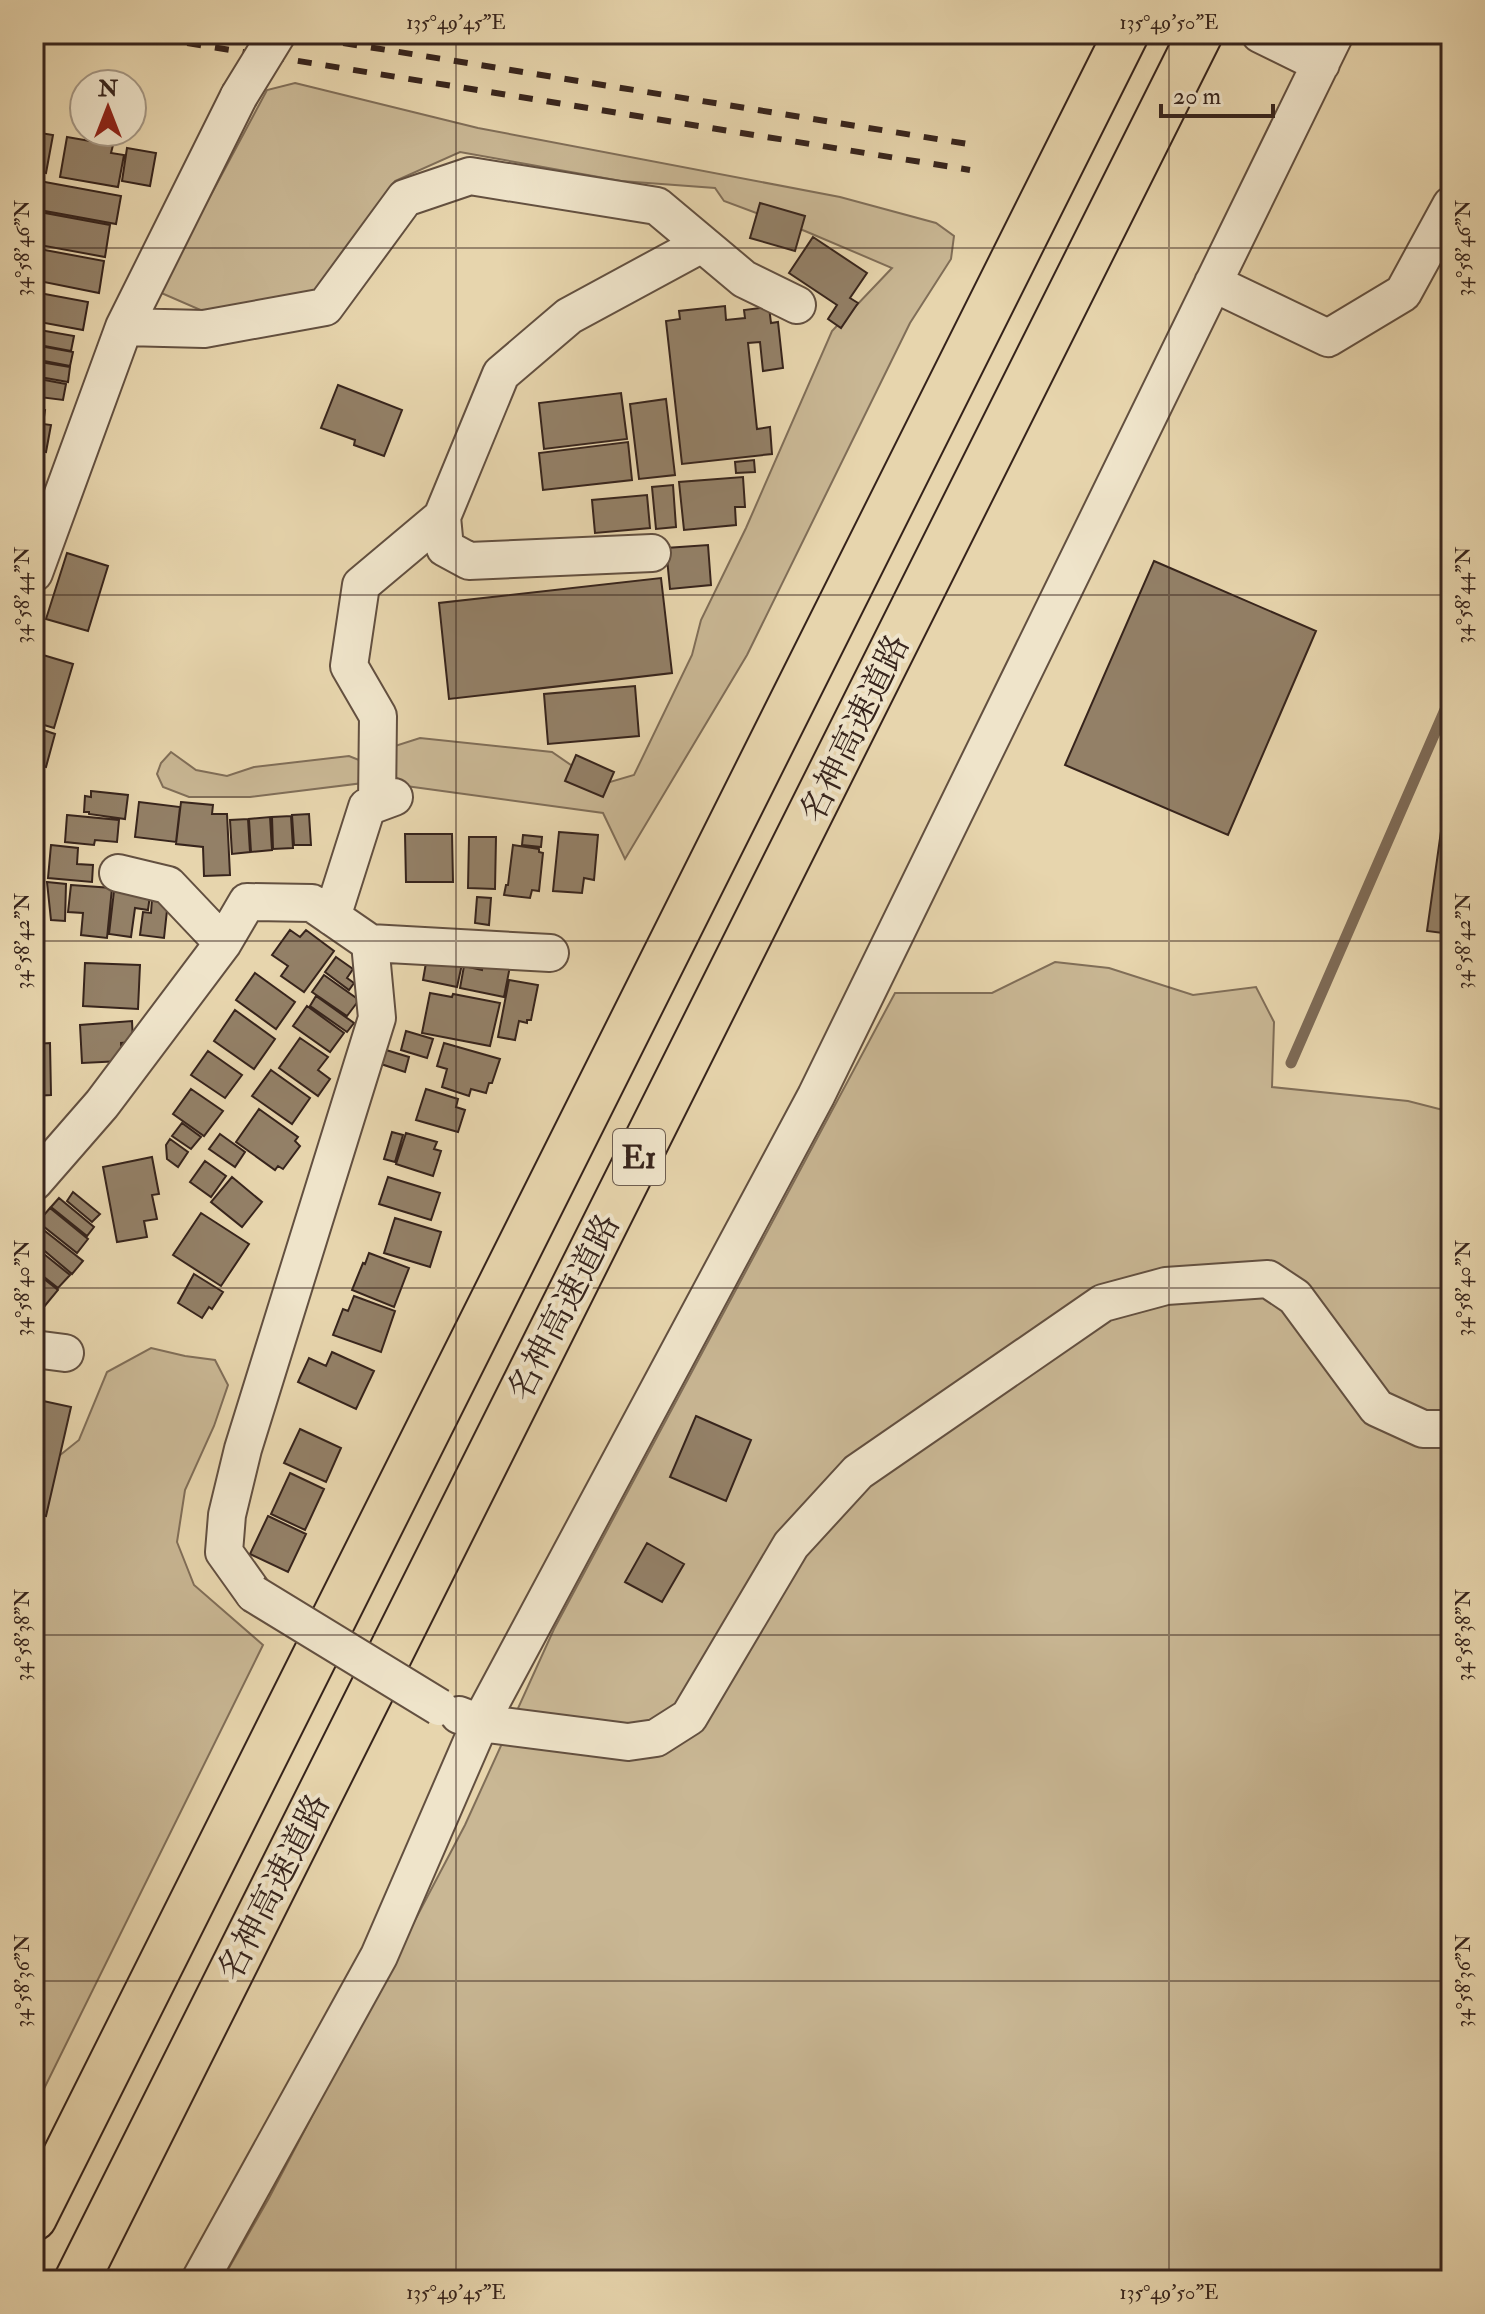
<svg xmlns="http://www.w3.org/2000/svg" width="1485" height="2314" font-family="'IM FELL Double Pica','Noto Serif JP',serif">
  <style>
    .green { fill: #c9b794; stroke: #806e58; stroke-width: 2 }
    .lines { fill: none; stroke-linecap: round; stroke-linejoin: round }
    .stream { stroke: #7d6a56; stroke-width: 11 }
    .building { fill: #938067; stroke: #37241c; stroke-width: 2 }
    .minor-casing { stroke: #635040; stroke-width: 40 }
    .highway-casing { stroke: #37241c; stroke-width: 48 }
    .minor { stroke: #efe4ca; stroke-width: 36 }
    .highway { stroke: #e7d5ad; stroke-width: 44 }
    .rail { stroke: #37241c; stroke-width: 6; stroke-dasharray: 14 14; stroke-linecap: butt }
    .minor-bridge-casing { stroke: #635040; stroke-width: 40; stroke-linecap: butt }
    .minor-bridge { stroke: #efe4ca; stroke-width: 36 }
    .ticks { fill: none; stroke: #37241c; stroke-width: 2; stroke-opacity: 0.45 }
    .labels { text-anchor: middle; stroke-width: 8; stroke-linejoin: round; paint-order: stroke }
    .shield { fill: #efe4ca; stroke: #6e5e50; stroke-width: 2 }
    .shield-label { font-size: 32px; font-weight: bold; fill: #37241c }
    .street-label { font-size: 34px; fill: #37241c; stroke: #efe4ca }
    .neatline { fill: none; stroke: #37241c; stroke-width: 3 }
    .ticks-label { font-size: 20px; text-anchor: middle; fill: #37241c }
  </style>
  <rect width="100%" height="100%" fill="#e7d5ad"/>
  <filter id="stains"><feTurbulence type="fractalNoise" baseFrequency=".0025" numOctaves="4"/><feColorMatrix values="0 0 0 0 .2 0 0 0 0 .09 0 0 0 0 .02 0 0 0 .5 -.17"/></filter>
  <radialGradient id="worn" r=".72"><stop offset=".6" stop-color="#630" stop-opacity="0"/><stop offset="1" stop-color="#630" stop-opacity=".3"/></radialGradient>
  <path class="green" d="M295,83l183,45 362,69 96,26 18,13 -3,23 -41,64 -163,332 -122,204 -22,-46 -197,-27 -17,-15 6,-25 25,-8 132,14 48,33 34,-10 58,-120 9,-35 45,-92 86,-197 60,-63 -87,-37 -81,-30 -9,-13 -94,-7 -161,-29 -65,29 -79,111 -111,20 -46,-20 108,-202z
    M171,752l25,18 31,6 27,-9 95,-11 15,6 -1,21 -113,14h-61l-26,-10 -6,-13 4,-11z
    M1055,962l54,6 84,27 63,-8 18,35 -2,65 136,14 43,11v1168h-1229l47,-82 196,-373 89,-196 341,-636h97z
    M151,1348l34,8 30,4 13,25 -14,41 -29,64 -8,52 17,43 69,60 -229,464v-633l45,-36 28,-68z"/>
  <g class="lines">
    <path class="stream" d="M1291,1063l160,-367"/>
  </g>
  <path class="building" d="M34,132l19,3 -7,38 -12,-2z
    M67,137l46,8 -2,8 13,2 -6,32 -58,-10z
    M127,148l29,5 -6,33 -28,-5z
    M34,180l87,16 -5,28 -82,-15z
    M760,203l45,13 -10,35 -45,-13z
    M34,211l76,14 -5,32 -71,-13z
    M813,237l54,36 -17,25 8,5 -17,25 -13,-9 9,-14 -48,-32z
    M34,248l70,13 -5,32 -65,-13z
    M34,292l54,10 -5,28 -49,-9z
    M725,306l1,14 19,-2 -1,-8 25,-3 2,16 7,-1 5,46 -20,3 -3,-29 -12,1 9,86 13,-2 2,27 -90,10 -16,-143 14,-2 -1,-8z
    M34,329l40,7 -3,15 -37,-7z
    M34,345l39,7 -3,14 -36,-7z
    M34,361l36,6 -2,15 -34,-6z
    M34,378l32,6 -3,16 -23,-3 -1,3 -5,-1z
    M338,385l64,25 -18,46 -30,-11 1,-5 -34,-12z
    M621,393l6,46 -83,10 -5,-46z
    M666,399l9,76 -36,4 -9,-75z
    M34,408l11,2 -2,14 8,1 -5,27 -12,-2z
    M628,442l4,38 -89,10 -4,-37z
    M754,460l1,12 -19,1 -1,-11z
    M743,477l2,30h-10l1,18 -52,5 -5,-48z
    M673,485l3,42 -20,2 -4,-42z
    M647,495l3,33 -55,5 -3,-33z
    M708,545l3,40 -41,4 -4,-41z
    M67,553l41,13 -20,65 -42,-12z
    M1154,561l162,70 -88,204 -163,-70z
    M661,578l11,95 -223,26 -10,-96z
    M43,655l30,9 -19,64 -20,-6v-37z
    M635,686l4,50 -91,8 -4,-50z
    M34,727l21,7 -9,33 -12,-3z
    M576,755l38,17 -11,25 -38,-16z
    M91,791l37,4 -3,24 -36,-5v-2h-5l1,-16 6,1z
    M139,802l41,5 -4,35 -41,-5z
    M181,802l32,3 -1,9h15l3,61 -26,1 -1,-29 -27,-3z
    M309,814l2,31h-17l-2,-30z
    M67,815l52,5 -2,22 -22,-2 -1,5 -29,-3z
    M291,816l2,32 -20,1 -1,-32z
    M270,817l2,33 -21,2 -2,-33z
    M1443,817l8,1v116l-24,-3z
    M248,819l2,33 -18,2 -2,-34z
    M559,832l39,3 -4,45 -10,-2 -2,15 -29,-2z
    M405,834h47l1,48h-47z
    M523,835l19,2 -1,10 -19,-2z
    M469,837h27l-1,52 -27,-1z
    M51,845l27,3 -1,16 16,1 -1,17 -44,-4z
    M513,845l26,4v3l4,1 -4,38 -7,-1 -2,8 -26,-3 2,-10h2z
    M47,882l19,2 -1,37 -14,-1z
    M71,885l41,3 -5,50 -26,-3 2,-22 -15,-1z
    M114,891l36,4 -2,15 -13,-2 -4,29 -22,-3z
    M477,897l14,1 -2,27 -14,-2z
    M152,899l16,2 -4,37 -24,-3 3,-23 8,1z
    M290,930l10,7 6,-7 28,21 -30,41 -23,-16 7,-10 -16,-11z
    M484,956l27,5 -7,36 -44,-9 4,-22 18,4z
    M336,957l17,12 -6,9 7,5 -5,7 -24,-18z
    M427,957l35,7 -5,23 -34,-7z
    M85,963l55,2 -2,44 -55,-3z
    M255,973l40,29 -19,27 -40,-29z
    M324,975l35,25 -12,16 -35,-24z
    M509,980l29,5 -7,35h-4v3l-8,-2 -4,19 -17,-3z
    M430,993l22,4 1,-3 47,9 -10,43 -68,-13z
    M316,996l38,27 -7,9 -37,-26z
    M307,1006l37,27 -14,19 -37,-26z
    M235,1010l40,29 -21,30 -40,-28z
    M132,1021l1,21 -12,1 1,18 -40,2 -2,-38z
    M406,1031l27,8 -6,19 -26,-8z
    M300,1038l28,19 -10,13 12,9 -12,17 -39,-28z
    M50,1043l1,52 -17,1v-52z
    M444,1043l56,16 -8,24h-3l-3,10 -15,-4 -2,7 -27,-9 5,-18 -10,-3z
    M386,1050l23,7 -4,15 -24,-8z
    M208,1051l34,24 -17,23 -34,-23z
    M271,1070l39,28 -18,26 -40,-28z
    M191,1089l32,22 -19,25 -31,-22z
    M426,1089l32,10 -2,8 9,3 -7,22 -42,-12z
    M259,1109l39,28 -3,4 5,5 -17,23 -5,-3 -3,4 -39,-28z
    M182,1123l19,14 -10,12 -19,-13z
    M392,1132l11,3 -8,27 -11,-3z
    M406,1133l31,9 -3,7 7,2 -8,25 -37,-12z
    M220,1134l25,18 -10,15 -26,-18z
    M170,1139l18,13 -10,15 -11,-8 -1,-14z
    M152,1157l7,37 -7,1 5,24 -13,2 3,16 -30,5 -14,-75z
    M205,1161l21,15 -15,21 -21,-15z
    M232,1177l30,25 -20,25 -31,-25z
    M388,1177l52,16 -9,27 -52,-16z
    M73,1192l27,22 -8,8 -25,-21z
    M59,1198l35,29 -7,9 -36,-29z
    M50,1208l38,31 -11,14 -39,-31z
    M201,1213l48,31 -28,42 -48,-31z
    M395,1218l46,14 -11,35 -46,-14z
    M36,1224l47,37 -11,13 -38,-32v-16z
    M34,1246l36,29 -12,13 -24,-19z
    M369,1253l40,15 -15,39 -42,-17 11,-27 2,1z
    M34,1271l24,19 -15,18 -9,-7z
    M194,1274l29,18 -11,17 -3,-2 -7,11 -24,-15z
    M354,1296l41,15 -14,41 -48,-17 10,-26 5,2z
    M332,1352l42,19 -18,38 -58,-27 11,-24 17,8z
    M34,1399l37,8 -25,109 -12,-2z
    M696,1416l55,24 -25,61 -56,-24z
    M300,1429l41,19 -15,34 -42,-19z
    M290,1473l34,16 -19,41 -34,-16z
    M268,1516l38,18 -18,38 -38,-18z
    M647,1543l37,21 -22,38 -37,-20z"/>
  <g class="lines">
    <defs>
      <path id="minor" d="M1260,34l61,30
        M1213,283l115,55 75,-45 48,-88
        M124,327l80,2 121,-22 80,-109 65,-22 187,30 87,73 53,26
        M652,553l-183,8 -24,-13 -3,-31 59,-143 68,-58 133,-72
        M34,573l90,-246 115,-231
        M377,803l1,-87 -29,-50 12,-81 81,-68
        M118,873l50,12 55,58
        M332,917l35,-110 27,-10
        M370,943l180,10
        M34,1182l68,-78 121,-161 24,-41 65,1 58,40 7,75 -134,431 -16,66 -3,37 30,42
        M34,1349l31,4
        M459,1715l21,8 148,19 28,-4 33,-21 102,-172 67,-73 245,-169 63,-17 102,-7 27,18 82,111 46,21h28
        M200,2280l179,-324 101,-233 336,-627 519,-1062"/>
      <path id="highway" d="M34,2218l1092,-2184
        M77,2280l1123,-2246"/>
    </defs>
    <use href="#minor" class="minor-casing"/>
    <use href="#highway" class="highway-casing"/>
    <use href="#minor" class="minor"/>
    <use href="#highway" class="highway"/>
    <path class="rail" d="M132,34l838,136
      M288,34l686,111"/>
    <defs>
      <path id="minor-bridge" d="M239,96l38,-62
        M254,1594l185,113"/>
    </defs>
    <use href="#minor-bridge" class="minor-bridge-casing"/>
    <use href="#minor-bridge" class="minor-bridge"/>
  </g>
  <path class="ticks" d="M456,34v2246M1169,34v2246M34,248h1417M34,595h1417M34,941h1417M34,1288h1417M34,1635h1417M34,1981h1417"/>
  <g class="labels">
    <rect class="shield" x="613" y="1129" width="52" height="56" rx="6"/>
    <g class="shield-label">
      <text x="639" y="1168">E1</text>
    </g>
    <g class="street-label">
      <text transform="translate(854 728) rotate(-64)" y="12">名神高速道路</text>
      <text transform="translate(563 1307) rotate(-63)" y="12">名神高速道路</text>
      <text transform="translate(273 1887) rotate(-63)" y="12">名神高速道路</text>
    </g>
  </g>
  <rect width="1485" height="2314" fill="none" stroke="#e7d5ad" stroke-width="88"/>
  <g transform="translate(108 108)"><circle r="38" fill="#efe4ca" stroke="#a59784" stroke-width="2"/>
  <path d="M0-6L14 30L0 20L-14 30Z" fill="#8f2418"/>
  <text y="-12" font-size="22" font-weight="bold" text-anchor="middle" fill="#37241c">N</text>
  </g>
  <path d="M1161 104v12h112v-12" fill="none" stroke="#37241c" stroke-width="4"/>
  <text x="1173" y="104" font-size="24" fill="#37241c" stroke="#efe4ca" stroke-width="6" paint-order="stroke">20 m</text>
  <rect x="44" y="44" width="1397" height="2226" class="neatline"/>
  <g class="ticks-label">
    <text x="456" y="29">135°49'45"E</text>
    <text x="1169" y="29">135°49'50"E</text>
    <text transform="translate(22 248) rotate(-90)" y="7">34°58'46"N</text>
    <text transform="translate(1463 248) rotate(-90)" y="7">34°58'46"N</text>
    <text transform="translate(22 595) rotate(-90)" y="7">34°58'44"N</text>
    <text transform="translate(1463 595) rotate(-90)" y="7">34°58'44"N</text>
    <text transform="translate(22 941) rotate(-90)" y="7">34°58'42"N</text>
    <text transform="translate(1463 941) rotate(-90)" y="7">34°58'42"N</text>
    <text transform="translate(22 1288) rotate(-90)" y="7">34°58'40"N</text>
    <text transform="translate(1463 1288) rotate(-90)" y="7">34°58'40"N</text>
    <text transform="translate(22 1635) rotate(-90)" y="7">34°58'38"N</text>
    <text transform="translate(1463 1635) rotate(-90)" y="7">34°58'38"N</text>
    <text transform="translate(22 1981) rotate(-90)" y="7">34°58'36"N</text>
    <text transform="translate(1463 1981) rotate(-90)" y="7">34°58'36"N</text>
    <text x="456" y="2299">135°49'45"E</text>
    <text x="1169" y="2299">135°49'50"E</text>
  </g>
  <rect width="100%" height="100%" filter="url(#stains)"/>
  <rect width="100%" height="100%" fill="url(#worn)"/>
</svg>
